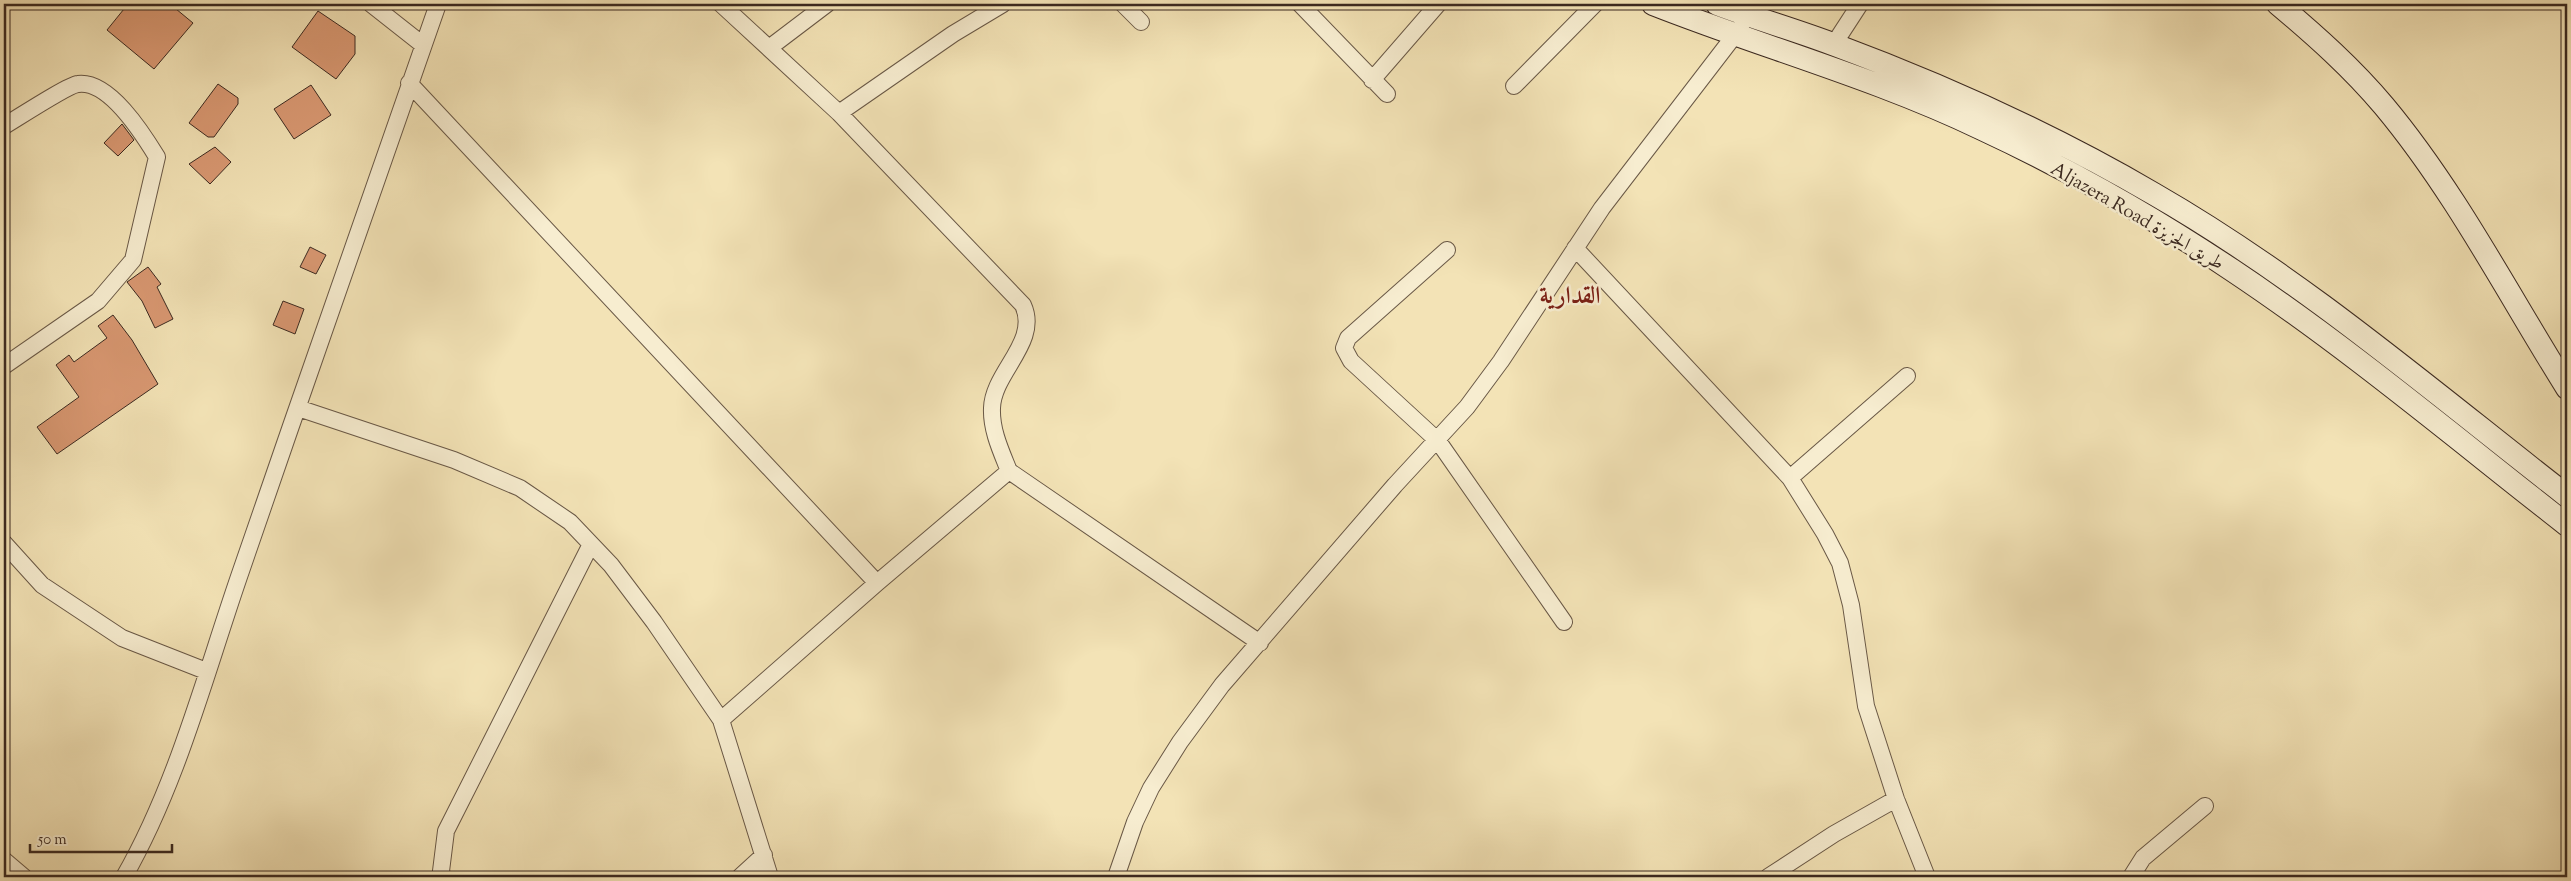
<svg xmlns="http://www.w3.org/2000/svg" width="2571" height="881" font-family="'Sorts Mill Goudy',Amiri,serif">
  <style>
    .building { fill: #d99872; stroke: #3b2920 }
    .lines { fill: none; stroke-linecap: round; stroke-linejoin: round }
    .street-casing { stroke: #695846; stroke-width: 18 }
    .secondary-casing { stroke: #3b2920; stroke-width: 24 }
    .street { stroke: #f7edd0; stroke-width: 16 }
    .secondary { stroke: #f7edd0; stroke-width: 22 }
    .labels { text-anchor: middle; stroke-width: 5; stroke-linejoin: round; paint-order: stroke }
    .street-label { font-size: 19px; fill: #3b2920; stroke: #f7edd0 }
    .district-label { font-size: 24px; font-weight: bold; fill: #7a1f14; stroke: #f7edd0 }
  </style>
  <rect width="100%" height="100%" fill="#f3e3b6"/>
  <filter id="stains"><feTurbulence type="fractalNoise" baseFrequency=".004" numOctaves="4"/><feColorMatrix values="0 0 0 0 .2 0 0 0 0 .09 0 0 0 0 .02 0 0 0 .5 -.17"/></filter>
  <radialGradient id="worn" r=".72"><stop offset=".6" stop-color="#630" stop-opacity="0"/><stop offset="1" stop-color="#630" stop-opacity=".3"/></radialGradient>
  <path class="building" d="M128,4h42l23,19 -39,46 -47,-39z
    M318,11l37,25v18l-19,25 -44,-32z
    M218,84l20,14v6l-24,33h-6l-19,-14z
    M311,85l20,30 -37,24 -20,-30z
    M122,124l12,16 -16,16 -14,-13z
    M215,147l16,15 -21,22 -21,-20z
    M310,247l16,8 -10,19 -16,-7z
    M148,267l13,17 -4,3 16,32 -18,9 -13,-27 -15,-19z
    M283,301l21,8 -9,25 -22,-9z
    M113,315l19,25 26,44 -101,70 -20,-27 42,-30 -23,-32 13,-10 5,7 33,-24 -9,-12z"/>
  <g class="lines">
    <defs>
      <path id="street" d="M371,4l52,41
        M721,4l118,109 184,192c17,37 -30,67 -31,103 -1,22 9,43 17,63l251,172
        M1123,4l18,18
        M1300,4l87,90
        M1834,44l26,-40
        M769,48l58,-44
        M1372,80l66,-76
        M409,83l468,500
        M1514,86l81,-82
        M839,113l114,-79 50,-30
        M4,126c12,-7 64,-41 74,-42 31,-4 65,50 79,73l-24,103 -35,41 -94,65
        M1575,248l215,230 35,56 15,29 11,42 15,101 30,93 31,78
        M1447,250l-99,88 -4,10 7,13 87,80 126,181
        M298,408l156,52 66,28 50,34 41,43 43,57 67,98 49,157
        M1790,478l117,-102
        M4,543l38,42 80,53 84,33
        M721,720l156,-137 132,-112
        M4,860l20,17
        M124,877c54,-94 82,-206 118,-309 65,-188 129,-376 196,-564
        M443,877l-2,-6 5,-40 145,-287
        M740,877l24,-22
        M1116,877l19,-55 16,-34 29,-46 42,-57 173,-200 72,-78 34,-46 101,-153 139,-181
        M1768,877l66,-43 62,-35
        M2131,877l12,-19 62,-52"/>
      <path id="secondary" d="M1653,4c109,43 223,74 329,125 86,40 171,88 250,141 117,78 225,169 335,255
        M1717,4c39,15 79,26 118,41 110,41 218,90 319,149 148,85 279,198 413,302
        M2278,4c38,32 74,64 106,102 71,85 124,188 183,282"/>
    </defs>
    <use href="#street" class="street-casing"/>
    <use href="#secondary" class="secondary-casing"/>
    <use href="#street" class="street"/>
    <use href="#secondary" class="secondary"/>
  </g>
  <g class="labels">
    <g class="street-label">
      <text transform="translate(2138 215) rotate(30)" y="7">Aljazera Road طريق الجزيزة</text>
    </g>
    <g class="district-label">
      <text x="1570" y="303">القدارية</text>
    </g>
  </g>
  <rect width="2571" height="881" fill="none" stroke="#f3e3b6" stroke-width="20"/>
  <rect x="5" y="5" width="2561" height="871" fill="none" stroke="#3b2920" stroke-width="2.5"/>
  <rect x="10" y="10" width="2551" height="861" fill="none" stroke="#3b2920"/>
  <path d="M30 844v8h142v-8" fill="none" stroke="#3b2920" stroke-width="2.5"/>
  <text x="38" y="844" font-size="15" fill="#3b2920" stroke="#f7edd0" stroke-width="4" paint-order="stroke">50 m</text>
  <rect width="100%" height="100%" filter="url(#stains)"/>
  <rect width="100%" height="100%" fill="url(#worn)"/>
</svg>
